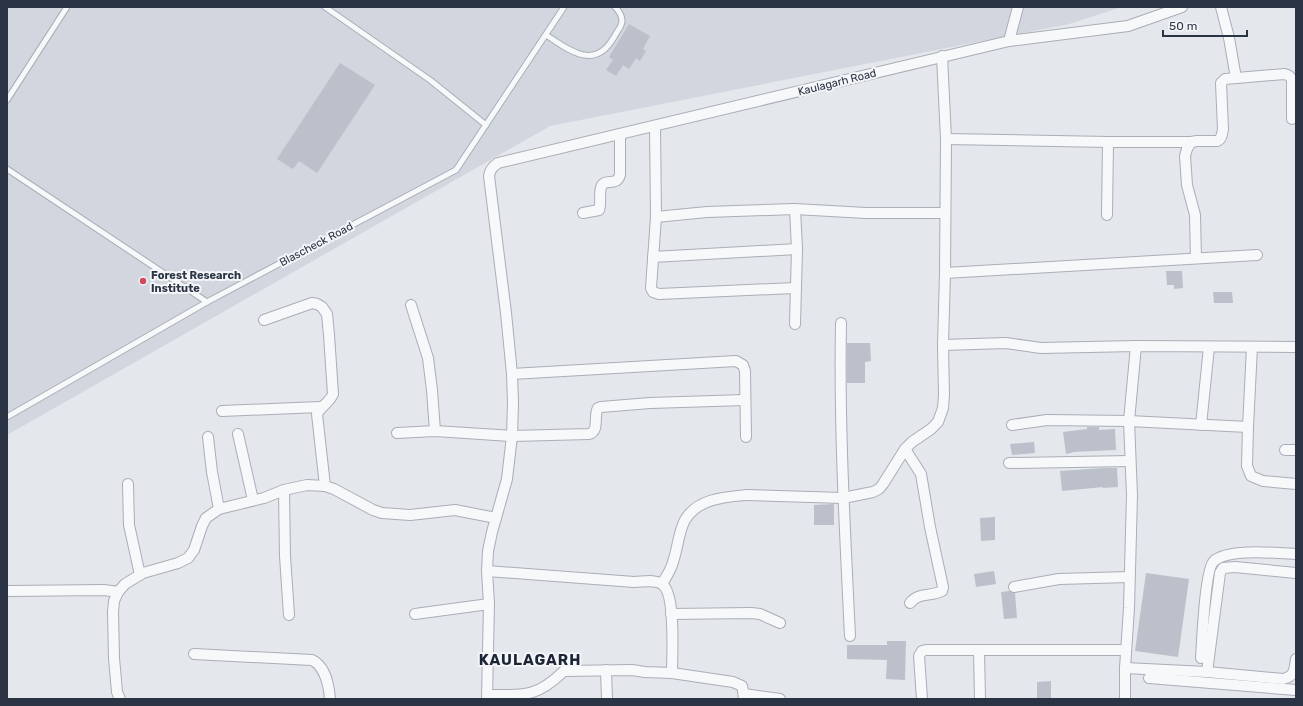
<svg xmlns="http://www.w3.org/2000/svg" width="1303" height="706" viewBox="0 0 1303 706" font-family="Rubik,sans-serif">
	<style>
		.built { fill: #d2d6de }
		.building { fill: #bbc0ca }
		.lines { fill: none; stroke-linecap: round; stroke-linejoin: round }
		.lane-casing { stroke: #a9aeb7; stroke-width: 7 }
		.street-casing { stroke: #a9aeb7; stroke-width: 12 }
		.lane { stroke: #f7f8fa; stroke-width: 5 }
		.street { stroke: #f7f8fa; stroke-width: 10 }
		.poi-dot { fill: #d1495b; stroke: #f4f6f9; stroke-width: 1.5 }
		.labels { text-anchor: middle; stroke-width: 4; stroke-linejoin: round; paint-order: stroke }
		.street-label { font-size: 11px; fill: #2b3445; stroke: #f4f6f9 }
		.poi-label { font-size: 11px; font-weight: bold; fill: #2b3445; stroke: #f4f6f9; text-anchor: start }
		.district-label { font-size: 15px; font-weight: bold; letter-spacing: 1px; fill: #1d2536; stroke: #f4f6f9 }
	</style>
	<rect width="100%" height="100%" fill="#e4e7ec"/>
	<polygon class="built" points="7,7 1122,7 1069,24 550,126 7,435"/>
	<g class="building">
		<polygon points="629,24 650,36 643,49 646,51 640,61 636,58 629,69 623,65 616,76 606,70 613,60 609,57"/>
		<polygon points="340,63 375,85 317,173 299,161 293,169 277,159"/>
		<polygon points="1166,271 1182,271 1183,288 1174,289 1174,285 1167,285"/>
		<polygon points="1213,292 1232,292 1233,303 1214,303"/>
		<polygon points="847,343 870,343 871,361 865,362 865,383 847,383"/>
		<polygon points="1087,427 1099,427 1099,430 1115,429 1116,450 1074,452 1066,454 1063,432 1087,429"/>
		<polygon points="1034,442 1035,453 1012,455 1010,444"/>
		<polygon points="1104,468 1117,468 1118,487 1103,488 1103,487 1062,491 1060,471"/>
		<polygon points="834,504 834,525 814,525 814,505"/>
		<polygon points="995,517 995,540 981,541 980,518"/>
		<polygon points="994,571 996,584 976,587 974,574"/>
		<polygon points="1146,573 1189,579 1178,657 1135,651"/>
		<polygon points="1009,591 1015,593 1017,618 1004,619 1001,592"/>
		<polygon points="887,641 906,641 905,680 886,679 887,660 847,659 847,645 887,645"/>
		<polygon points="1051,681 1051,699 1037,699 1037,682"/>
	</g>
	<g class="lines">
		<g class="lane-casing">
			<g id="lane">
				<polyline points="325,7 430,80 486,125"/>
				<path d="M546,35C557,42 571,53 584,55C601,58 610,45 617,32C619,29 622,25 622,21C622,15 619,11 615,7"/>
				<polyline points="7,100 67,7"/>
				<polyline points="7,169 207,302"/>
				<polyline points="7,417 207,302 456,170 564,7"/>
			</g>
		</g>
		<g class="street-casing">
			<g id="street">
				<polyline points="1221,7 1229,38 1236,78"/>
				<polyline points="1009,41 1018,7"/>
				<polyline points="655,126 656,217 651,288 653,292 659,294 795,288"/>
				<polyline points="946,139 1108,142 1191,142"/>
				<polyline points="795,209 797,249 795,324"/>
				<path d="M583,213L599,210C602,202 598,192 602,185C607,178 616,187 620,175V134"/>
				<polyline points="1107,215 1108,142"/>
				<polyline points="656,217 707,212 795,209 866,213 945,213"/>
				<polyline points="653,257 797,249"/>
				<path d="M1196,258L1195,215L1187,185L1185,156L1187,149L1191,142L1197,141H1217C1222,139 1222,134 1223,129L1221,83L1225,79L1284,74C1289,75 1290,76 1292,80V119"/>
				<polyline points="945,273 1257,255"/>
				<polyline points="411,305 428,358 432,390 435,431"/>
				<path d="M264,320L312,303L317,304L322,307L327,314L329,335L333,394C330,402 322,405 317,414L325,486"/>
				<path d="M841,323C839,427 845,532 850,636"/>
				<polyline points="943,345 1006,343 1041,348 1136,346 1296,347"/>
				<polyline points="1252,347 1248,427 1247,466 1251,476 1263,481 1296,484"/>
				<polyline points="512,374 736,361 743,365 745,371 746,437"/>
				<polyline points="222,411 320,407"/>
				<polyline points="1012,425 1047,420 1129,421 1248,427"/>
				<polyline points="1201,425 1209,347"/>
				<path d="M397,433L435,431L512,436L589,434C600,431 593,416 598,408L601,407L650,403L745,400"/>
				<polyline points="238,434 253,500"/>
				<polyline points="208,437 212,472 219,509"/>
				<path d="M905,449L921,474L930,527L943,587L942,591C930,597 919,592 910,603"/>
				<polyline points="1285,450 1296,450"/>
				<polyline points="1009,463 1130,461"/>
				<polyline points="128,484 129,525 140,575"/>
				<polyline points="284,490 285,556 289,615"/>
				<path d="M487,571L634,582C642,582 655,579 662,584C676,593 672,656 672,673"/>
				<path d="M662,584C666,577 671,570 673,562C678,548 678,533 685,520C697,499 724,497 746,495L843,498L873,492L879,489L883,484L905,449L912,442L931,429L938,422L943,408L944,395L943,345L945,273L946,139L942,56"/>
				<polyline points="1014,587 1059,579 1129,577"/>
				<polyline points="7,591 104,590 118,592"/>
				<polyline points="415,614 489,604"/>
				<polyline points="671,614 751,613 760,614 780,623"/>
				<polyline points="979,651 980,699"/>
				<path d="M194,654L312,660C325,666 329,686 330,699"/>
				<path d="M1201,658C1202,643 1205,568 1214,561C1228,548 1277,553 1296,554"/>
				<path d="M1125,668L1207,672L1283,679C1295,676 1294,671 1296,659"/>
				<polyline points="606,670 607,699"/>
				<polyline points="1207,672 1220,573 1223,568 1235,567 1296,573"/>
				<polyline points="1149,678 1296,690"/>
				<polyline points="744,694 780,699"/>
				<path d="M488,695C524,695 536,698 564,671L632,670L645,672L672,673L733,682L742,686L743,691L744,699"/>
				<polyline points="120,699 117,692 114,658 113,612 114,601 118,592 125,584 143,573 178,563 188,558 194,550 202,526 206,518 219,509 264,498 284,490 307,485 325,486 334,489 373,510 382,513 410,515 455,510 496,518"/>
				<path d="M487,699L489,604L487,571L488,551L492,532L507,479L512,436L513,403L512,374L506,313L489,176C490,170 492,167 498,163L1009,41L1128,26L1182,7"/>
				<polyline points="922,699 919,656 922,651 926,650 1125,650"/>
				<polyline points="1125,699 1125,668 1129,608 1132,495 1129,421 1136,346"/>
			</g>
		</g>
		<use href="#lane" class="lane"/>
		<use href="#street" class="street"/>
	</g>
	<circle class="poi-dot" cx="143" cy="281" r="4"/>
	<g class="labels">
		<g class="street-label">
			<text transform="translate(837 82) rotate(-14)" y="4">Kaulagarh Road</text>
			<text transform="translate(316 244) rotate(-28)" y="4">Blascheck Road</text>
		</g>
		<g class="poi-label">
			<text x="151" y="279">Forest Research<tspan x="151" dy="13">Institute</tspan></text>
		</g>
		<g class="district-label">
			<text x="530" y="665">KAULAGARH</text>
		</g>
	</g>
	<rect width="1303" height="706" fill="none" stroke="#2b3445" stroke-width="16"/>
	<path d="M1163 30v6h84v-6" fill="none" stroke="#2b3445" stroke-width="2"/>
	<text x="1169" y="30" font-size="12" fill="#2b3445" stroke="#f4f6f9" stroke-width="3" paint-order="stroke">50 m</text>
</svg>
